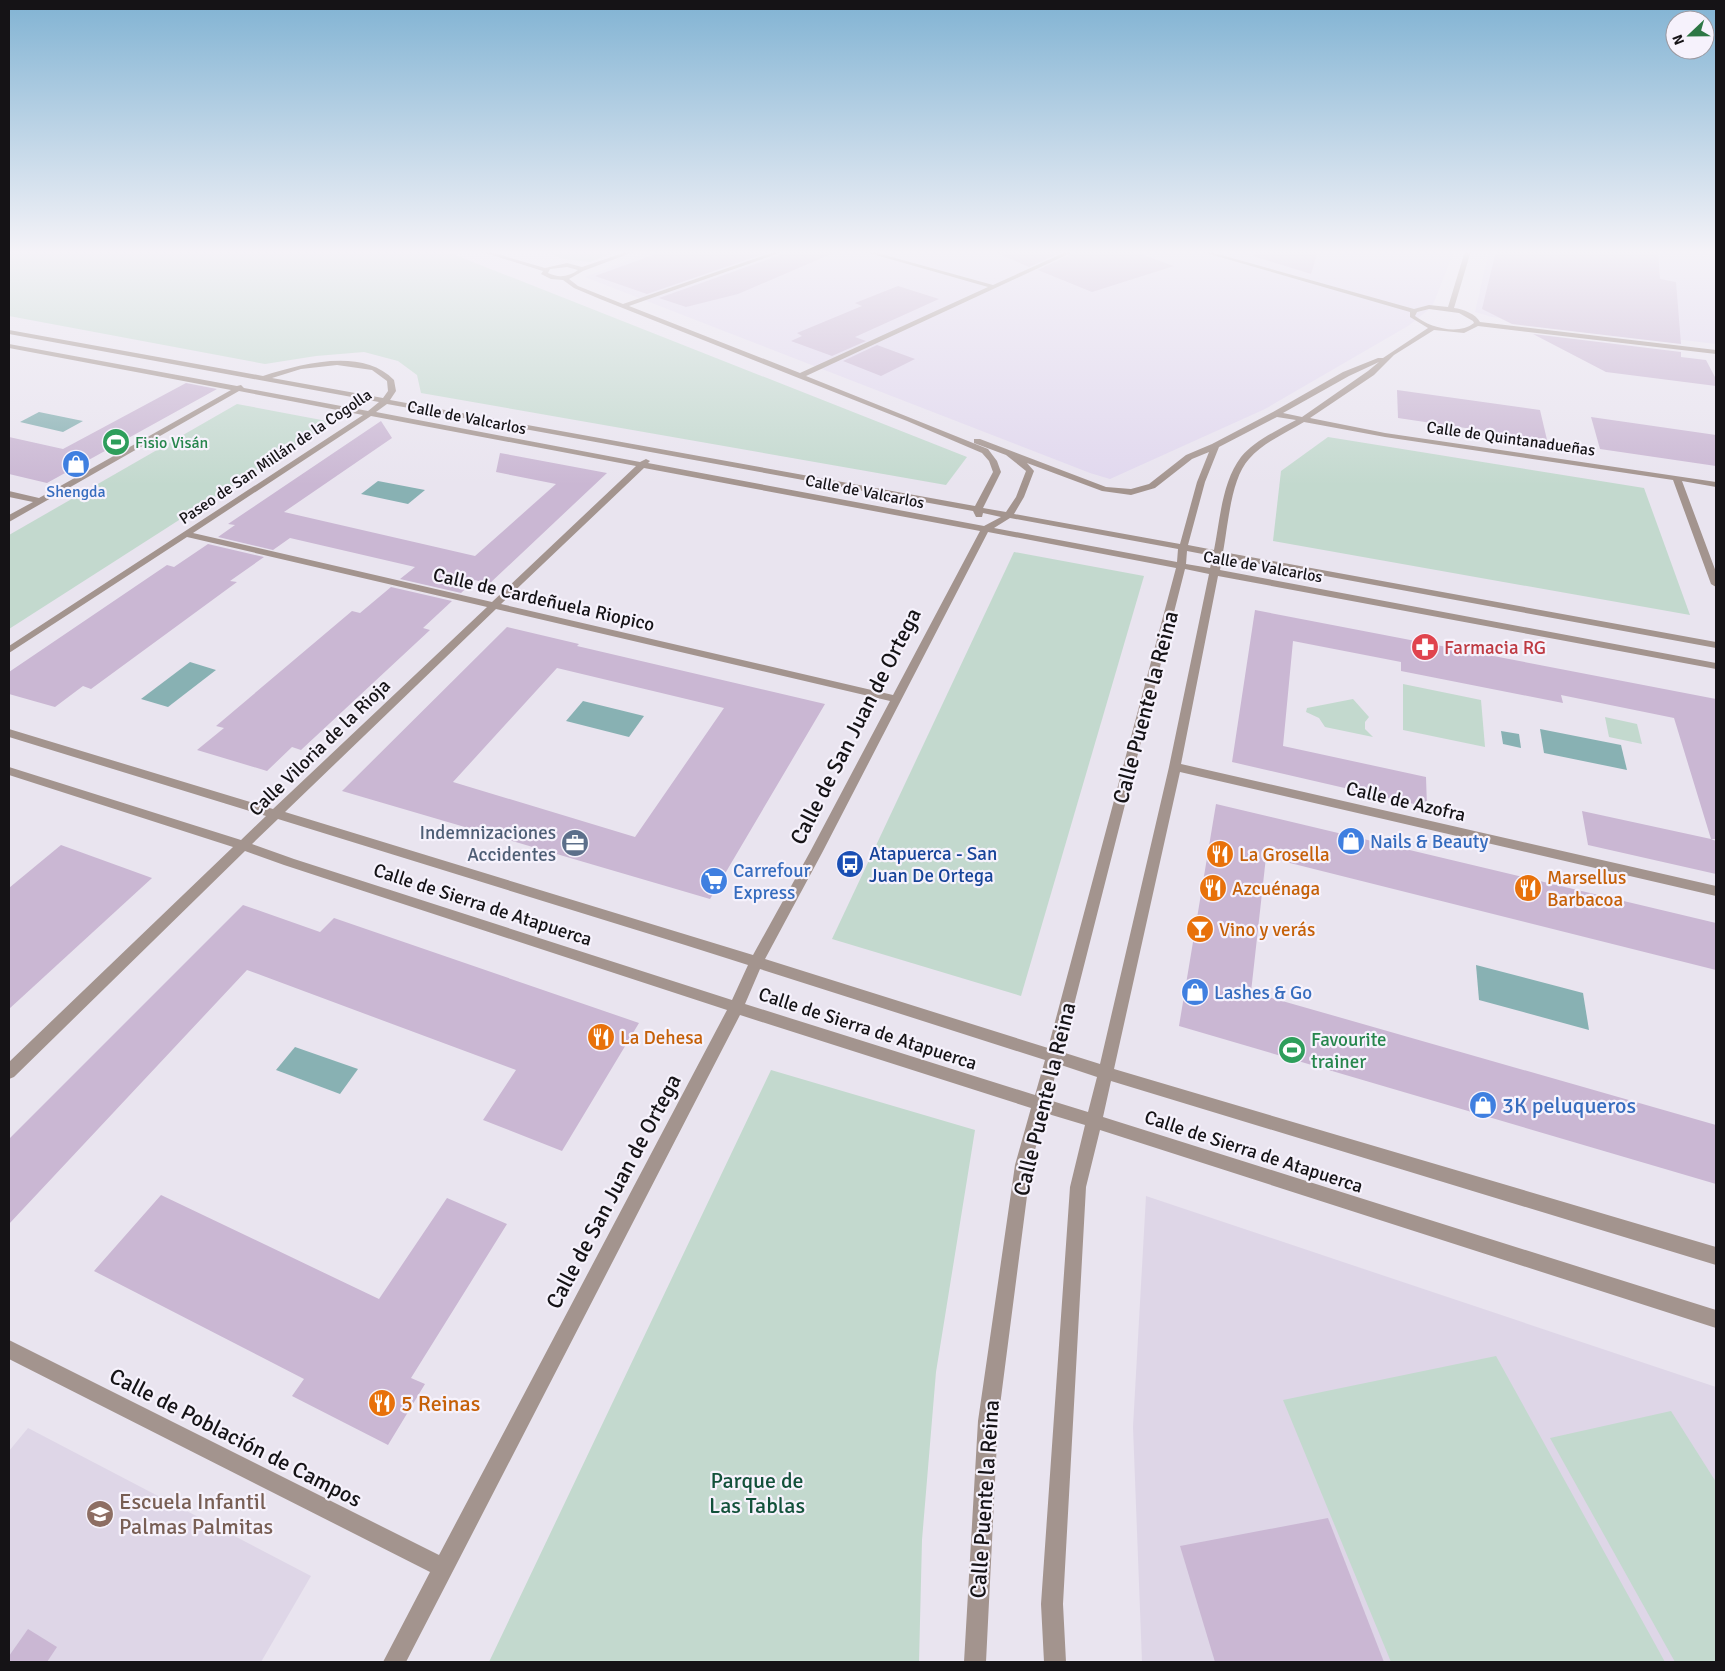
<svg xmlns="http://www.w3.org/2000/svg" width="1725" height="1671" viewBox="0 0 1725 1671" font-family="Signika,sans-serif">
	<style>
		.commercial { fill: #e1d8ee }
		.built { fill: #ded6e7 }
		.green { fill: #c3d9ce }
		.water { fill: #88b1b3 }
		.building { fill: #cab7d3; fill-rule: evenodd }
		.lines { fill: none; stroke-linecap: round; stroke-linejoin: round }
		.minor { fill: #a3948e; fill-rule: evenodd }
		.labels { text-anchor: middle; stroke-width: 4.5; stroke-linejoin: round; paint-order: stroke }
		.far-street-label { font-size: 16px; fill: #151316; stroke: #f6f2fc }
		.far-leisure-label { font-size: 16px; fill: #27864d; stroke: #f6f2fc; text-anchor: start }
		.far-shop-label { font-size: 16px; fill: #366cbe; stroke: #f6f2fc }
		.street-label { font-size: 19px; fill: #151316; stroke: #f6f2fc }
		.health-label { font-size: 19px; fill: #be3a42; stroke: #f6f2fc; text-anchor: start }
		.service-label { font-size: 19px; fill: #4e5e75; stroke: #f6f2fc; text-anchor: end }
		.shop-label { font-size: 19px; fill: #366cbe; stroke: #f6f2fc; text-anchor: start }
		.transit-label { font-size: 19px; fill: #164399; stroke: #f6f2fc; text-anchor: start }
		.food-label { font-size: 19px; fill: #c56008; stroke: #f6f2fc; text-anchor: start }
		.leisure-label { font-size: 19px; fill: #27864d; stroke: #f6f2fc; text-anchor: start }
		.near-street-label { font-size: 22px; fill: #151316; stroke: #f6f2fc }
		.near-shop-label { font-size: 22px; fill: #366cbe; stroke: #f6f2fc; text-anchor: start }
		.near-food-label { font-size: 22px; fill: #c56008; stroke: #f6f2fc; text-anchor: start }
		.near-park-label { font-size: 22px; fill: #12513a; stroke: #f6f2fc }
		.near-education-label { font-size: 22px; fill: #785e54; stroke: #f6f2fc; text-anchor: start }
	</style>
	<rect width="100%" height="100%" fill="#e9e4ef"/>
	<g class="commercial">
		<polygon points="652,251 1454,251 1432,307 1408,326 1265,409 1110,479 1090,473 585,277"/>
		<polygon points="1489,251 1716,251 1716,344 1492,317 1475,312"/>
	</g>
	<g class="built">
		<polygon points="1146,1196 1716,1387 1716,1662 1142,1662 1133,1427"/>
		<polygon points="28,1428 311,1576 261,1662 9,1662 9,1451"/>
	</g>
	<g class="green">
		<polygon points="9,251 445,251 967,457 946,485 421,393 417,375 398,361 364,352 316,356 265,364 9,316"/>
		<polygon points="543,251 619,251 590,262 564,259"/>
		<polygon points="237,404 332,422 9,629 9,535"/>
		<polygon points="1328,437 1644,488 1690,615 1273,541 1281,471"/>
		<polygon points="1014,552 1144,576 1021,996 832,939"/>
		<polygon points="1403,684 1481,700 1485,747 1403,730"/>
		<polygon points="1353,699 1369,717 1365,722 1365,729 1373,737 1325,727 1319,718 1306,712 1307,708"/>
		<polygon points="1605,717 1637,724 1642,744 1609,737"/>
		<polygon points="771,1070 975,1130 936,1372 922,1540 919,1662 489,1662"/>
		<polygon points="1496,1356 1665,1662 1391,1662 1283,1400"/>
		<polygon points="1671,1411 1716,1482 1716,1662 1675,1662 1550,1438"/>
	</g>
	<g class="water">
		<polygon points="39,412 83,421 63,432 20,422"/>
		<polygon points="378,481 425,490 408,504 361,494"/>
		<polygon points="190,662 216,670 168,707 141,699"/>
		<polygon points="583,701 644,716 629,737 566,721"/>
		<polygon points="1540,729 1621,745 1627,770 1544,753"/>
		<polygon points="1501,731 1519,734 1521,748 1503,744"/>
		<polygon points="1476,965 1583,993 1589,1030 1479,1000"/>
		<polygon points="295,1047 358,1069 340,1094 276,1070"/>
	</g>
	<g class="building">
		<polygon points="664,251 772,251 647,294 595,276"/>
		<polygon points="787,251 838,251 738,294 686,307 659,298 786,253"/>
		<polygon points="992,251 1064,251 1029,267"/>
		<polygon points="1077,251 1132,251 1174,266 1092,292 1038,270"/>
		<polygon points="1254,251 1318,251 1311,274 1253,256"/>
		<polygon points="1496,251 1658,251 1660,279 1676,282 1681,344 1512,324 1482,309"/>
		<polygon points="898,286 939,299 855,337 866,341 832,356 791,341 802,336 797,333 862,306 855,303"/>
		<polygon points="1533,334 1681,352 1681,357 1706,360 1716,379 1716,386 1606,372"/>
		<polygon points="877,345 915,359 881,376 843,361"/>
		<polygon points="186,383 217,389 47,483 9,474 9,437 63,449"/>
		<polygon points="1397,390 1540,410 1547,440 1398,418"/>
		<polygon points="1591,417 1716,435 1716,466 1600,449"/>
		<polygon points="381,421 392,438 284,512 475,556 556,484 496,472 500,453 607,473 489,584 475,580 461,593 400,579 415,567 290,538 273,550 218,537 235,525 228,524"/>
		<polygon points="208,544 264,557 230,581 237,582 91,689 83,686 55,707 9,694 9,672 167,565 174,567"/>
		<polygon points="391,587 452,601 423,628 430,630 301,750 292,747 267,771 197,750 224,728 216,726 352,611 360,613"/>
		<polygon points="1255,610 1716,699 1716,839 1711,839 1716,841 1716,874 1588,845 1582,811 1711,839 1674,718 1561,695 1563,703 1401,671 1401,662 1293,641 1283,746 1426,777 1427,807 1232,762"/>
		<path d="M507,627L579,644L577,646L825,704L710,899L342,791ZM557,668L724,708L635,837L453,782Z"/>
		<polygon points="1216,804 1716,923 1716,970 1266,857 1251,992 1716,1125 1716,1184 1179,1026"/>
		<polygon points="61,845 152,878 9,1009 9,888"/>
		<polygon points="243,905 320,932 334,918 639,1023 562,1151 483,1120 516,1070 247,970 9,1224 9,1139"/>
		<polygon points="161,1195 379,1299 447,1198 507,1224 411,1378 425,1384 388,1445 292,1396 304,1379 94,1271"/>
		<polygon points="1328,1518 1384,1662 1215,1662 1180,1546"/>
		<polygon points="28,1629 57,1647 47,1662 9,1662 9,1656"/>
	</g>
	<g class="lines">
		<path class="minor" d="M479,251H487L545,268L567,263L582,267L629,251H636L583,271L569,279L578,286L623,304L777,251H785L629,306L800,373L988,287L862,251H870L993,285L1068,251H1075L806,376L988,449L997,461L1001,472L983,508L1006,512L1016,497L1026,471L1006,455L974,443V439H980L1106,487L1131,489L1149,484L1186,455L1212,444L1273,412L1343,372L1378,358H1383L1428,328L1410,317V312L1199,251H1207L1414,309L1429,305L1448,307L1465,251H1471L1454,308C1463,309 1476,314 1480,322L1716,350V354L1478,326L1464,333L1434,330L1394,355L1374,375L1310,418L1385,433L1716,482V487L1682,481L1716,572V587L1711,584L1673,480L1385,437L1304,422C1286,433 1264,442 1249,459C1231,478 1228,526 1223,552L1716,642V648L1222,557L1220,570L1716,663V669L1218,576L1181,764L1716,886V896L1180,772L1114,1069L1716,1247V1265L1111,1081L1103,1117L1716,1310V1328L1100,1130L1086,1187L1063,1604L1066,1662H1044L1041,1604L1070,1187L1085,1125L1045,1113L1031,1165L998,1421L986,1662H964L978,1421L1015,1165L1031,1108L740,1015L406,1662H383L430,1572L9,1359V1340L439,1555L727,1010L284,865L245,851L14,1077L9,1079V1062L233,847L9,775V767L241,840L266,816L9,737V729L273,809L487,607L187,537L9,653V646L363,415L239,391L9,522V515L33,502L9,497V491L39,498L231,390L9,348V344L237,386L241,385L244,388L368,411L379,402L9,334V330L263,376C301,364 362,347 394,380L396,391L390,400L975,506L993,472L989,461L982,453L907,421L600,299L574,288L563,280L551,279L541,274L543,271ZM567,267L578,270C569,277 558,278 548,273L550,269ZM1429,309L1459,313L1473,321L1474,323C1458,336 1429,327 1415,316L1417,312ZM1379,362L1368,371L1302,417L1283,413L1349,376ZM337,365L372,370L387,381L388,391L383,398L272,378L301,369ZM387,404L973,511L976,517H982L983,513L1001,517L984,526L648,463L650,461L646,459L640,462L376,412ZM371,416L636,466L492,602L193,533ZM1277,417L1296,420C1278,430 1254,441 1241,457C1222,482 1220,520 1214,550L1188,545L1205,482L1219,447ZM1209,452L1197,482L1180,544L1014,514L1024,497L1034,471L1027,463L1102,491L1131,495L1155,488L1192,459ZM644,468L980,531L893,695L501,604ZM1010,518L1178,549L1177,562L994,528ZM988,532L1176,568L1048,1048L765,959L822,853ZM1187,551L1213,556L1210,568L1186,564ZM1185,569L1209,574L1169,767L1100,1064L1062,1052ZM496,609L890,701L810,852L753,955L285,812ZM278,819L685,945L748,965L732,1000L294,859L252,844ZM760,969L1045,1060L1035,1095L745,1004ZM1058,1064L1097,1077L1088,1112L1049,1100Z"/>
	</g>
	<linearGradient id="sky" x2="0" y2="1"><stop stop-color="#81b3d3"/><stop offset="0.52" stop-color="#f5f3f8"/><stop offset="1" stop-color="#f5f3f8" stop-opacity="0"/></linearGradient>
	<rect width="1725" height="485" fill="url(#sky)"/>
	<defs>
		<g id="stadium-disc" transform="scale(1.4375)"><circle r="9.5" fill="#2e9e5b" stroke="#f6f2fc"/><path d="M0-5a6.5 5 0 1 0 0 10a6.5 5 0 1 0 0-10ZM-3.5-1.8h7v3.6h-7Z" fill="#fff"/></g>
		<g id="shop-disc" transform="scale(1.4375)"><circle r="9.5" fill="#3f7fe0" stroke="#f6f2fc"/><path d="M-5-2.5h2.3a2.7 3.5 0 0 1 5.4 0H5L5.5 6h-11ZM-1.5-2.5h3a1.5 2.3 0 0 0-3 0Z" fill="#fff"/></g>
		<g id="pharmacy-disc" transform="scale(1.4375)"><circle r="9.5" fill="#e0444e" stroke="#f6f2fc"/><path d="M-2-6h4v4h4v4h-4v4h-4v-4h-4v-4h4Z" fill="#fff"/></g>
		<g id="office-disc" transform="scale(1.4375)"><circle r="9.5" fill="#5c6f8a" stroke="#f6f2fc"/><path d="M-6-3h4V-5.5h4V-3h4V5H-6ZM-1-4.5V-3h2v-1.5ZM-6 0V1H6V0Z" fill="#fff"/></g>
		<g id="restaurant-disc" transform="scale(1.4375)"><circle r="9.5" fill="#e8710a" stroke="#f6f2fc"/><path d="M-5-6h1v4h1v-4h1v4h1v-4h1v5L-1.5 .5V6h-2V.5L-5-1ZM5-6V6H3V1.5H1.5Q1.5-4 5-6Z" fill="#fff"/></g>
		<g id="bus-disc" transform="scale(1.4375)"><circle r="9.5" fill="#1a4fb4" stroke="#f6f2fc"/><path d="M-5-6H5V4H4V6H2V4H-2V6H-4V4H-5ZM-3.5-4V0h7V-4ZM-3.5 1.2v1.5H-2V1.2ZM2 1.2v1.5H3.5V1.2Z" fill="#fff"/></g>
		<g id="supermarket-disc" transform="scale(1.4375)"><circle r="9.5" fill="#3f7fe0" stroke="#f6f2fc"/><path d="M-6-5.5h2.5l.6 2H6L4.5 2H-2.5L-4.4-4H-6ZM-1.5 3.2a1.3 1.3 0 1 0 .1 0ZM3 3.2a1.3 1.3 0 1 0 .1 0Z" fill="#fff"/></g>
		<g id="bar-disc" transform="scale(1.4375)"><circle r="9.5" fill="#e8710a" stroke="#f6f2fc"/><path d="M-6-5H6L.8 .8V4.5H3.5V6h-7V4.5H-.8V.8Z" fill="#fff"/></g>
		<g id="school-disc" transform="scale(1.4375)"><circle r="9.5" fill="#8d6e63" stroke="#f6f2fc"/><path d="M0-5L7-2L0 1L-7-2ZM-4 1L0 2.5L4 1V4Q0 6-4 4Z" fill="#fff"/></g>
	</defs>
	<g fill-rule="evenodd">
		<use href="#stadium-disc" x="116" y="442"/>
		<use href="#shop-disc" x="76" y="464"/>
		<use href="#pharmacy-disc" x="1425" y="647"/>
		<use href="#shop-disc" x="1351" y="841"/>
		<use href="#office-disc" x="575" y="843"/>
		<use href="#restaurant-disc" x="1220" y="854"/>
		<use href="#bus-disc" x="850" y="864"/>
		<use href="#supermarket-disc" x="714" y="881"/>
		<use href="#restaurant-disc" x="1213" y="888"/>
		<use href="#restaurant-disc" x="1528" y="888"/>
		<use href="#bar-disc" x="1200" y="929"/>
		<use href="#shop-disc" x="1195" y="992"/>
		<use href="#restaurant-disc" x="601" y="1037"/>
		<use href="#stadium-disc" x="1292" y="1050"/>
		<use href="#shop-disc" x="1483" y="1105"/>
		<use href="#restaurant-disc" x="382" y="1403"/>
		<use href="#school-disc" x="100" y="1514"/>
	</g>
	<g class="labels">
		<g class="far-street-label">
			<text transform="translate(467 417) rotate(11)" y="6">Calle de Valcarlos</text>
			<text transform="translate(1511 438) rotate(8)" y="6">Calle de Quintanadueñas</text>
			<text transform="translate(275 456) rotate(-34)" y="6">Paseo de San Millán de la Cogolla</text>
			<text transform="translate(865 491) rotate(11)" y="6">Calle de Valcarlos</text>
			<text transform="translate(1263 566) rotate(10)" y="6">Calle de Valcarlos</text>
		</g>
		<g class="far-leisure-label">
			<text x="135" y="448">Fisio Visán</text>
		</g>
		<g class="far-shop-label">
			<text x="76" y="497">Shengda</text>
		</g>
		<g class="street-label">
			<text transform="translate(544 599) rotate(13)" y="7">Calle de Cardeñuela Riopico</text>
			<text transform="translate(319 747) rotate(-44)" y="7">Calle Viloria de la Rioja</text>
			<text transform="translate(1406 801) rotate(13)" y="7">Calle de Azofra</text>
			<text transform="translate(483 904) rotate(18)" y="7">Calle de Sierra de Atapuerca</text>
			<text transform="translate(868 1028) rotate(18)" y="7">Calle de Sierra de Atapuerca</text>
			<text transform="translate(1254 1151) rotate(18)" y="7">Calle de Sierra de Atapuerca</text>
		</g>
		<g class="health-label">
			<text x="1444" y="654">Farmacia RG</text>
		</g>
		<g class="service-label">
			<text x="556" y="839">Indemnizaciones<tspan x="556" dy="22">Accidentes</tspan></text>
		</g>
		<g class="shop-label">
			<text x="1370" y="848">Nails &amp; Beauty</text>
			<text x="733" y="877">Carrefour<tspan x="733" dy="22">Express</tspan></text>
			<text x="1214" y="999">Lashes &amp; Go</text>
		</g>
		<g class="transit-label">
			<text x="869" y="860">Atapuerca - San<tspan x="869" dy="22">Juan De Ortega</tspan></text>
		</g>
		<g class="food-label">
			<text x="1239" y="861">La Grosella</text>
			<text x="1547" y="884">Marsellus<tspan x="1547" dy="22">Barbacoa</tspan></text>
			<text x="1232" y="895">Azcuénaga</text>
			<text x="1219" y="936">Vino y verás</text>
			<text x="620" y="1044">La Dehesa</text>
		</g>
		<g class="leisure-label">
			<text x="1311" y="1046">Favourite<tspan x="1311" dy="22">trainer</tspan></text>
		</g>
		<g class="near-street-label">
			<text transform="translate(1145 707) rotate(-75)" y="8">Calle Puente la Reina</text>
			<text transform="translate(855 726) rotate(-63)" y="8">Calle de San Juan de Ortega</text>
			<text transform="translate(1044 1099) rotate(-76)" y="8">Calle Puente la Reina</text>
			<text transform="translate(613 1191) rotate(-62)" y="8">Calle de San Juan de Ortega</text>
			<text transform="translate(236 1437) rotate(27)" y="8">Calle de Población de Campos</text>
			<text transform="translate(984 1499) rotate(-86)" y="8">Calle Puente la Reina</text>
		</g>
		<g class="near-shop-label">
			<text x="1502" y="1113">3K peluqueros</text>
		</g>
		<g class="near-food-label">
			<text x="401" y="1411">5 Reinas</text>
		</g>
		<g class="near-park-label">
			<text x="757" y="1488">Parque de<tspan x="757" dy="25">Las Tablas</tspan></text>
		</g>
		<g class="near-education-label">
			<text x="119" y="1509">Escuela Infantil<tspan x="119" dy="25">Palmas Palmitas</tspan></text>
		</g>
	</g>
	<rect width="1725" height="1671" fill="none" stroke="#151316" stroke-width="20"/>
	<g transform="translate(1690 35) rotate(248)"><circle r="24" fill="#f6f2fc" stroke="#9c99a0"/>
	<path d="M0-4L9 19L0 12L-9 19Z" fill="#2d7745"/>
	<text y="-8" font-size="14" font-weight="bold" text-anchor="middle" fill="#151316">N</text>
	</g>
</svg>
